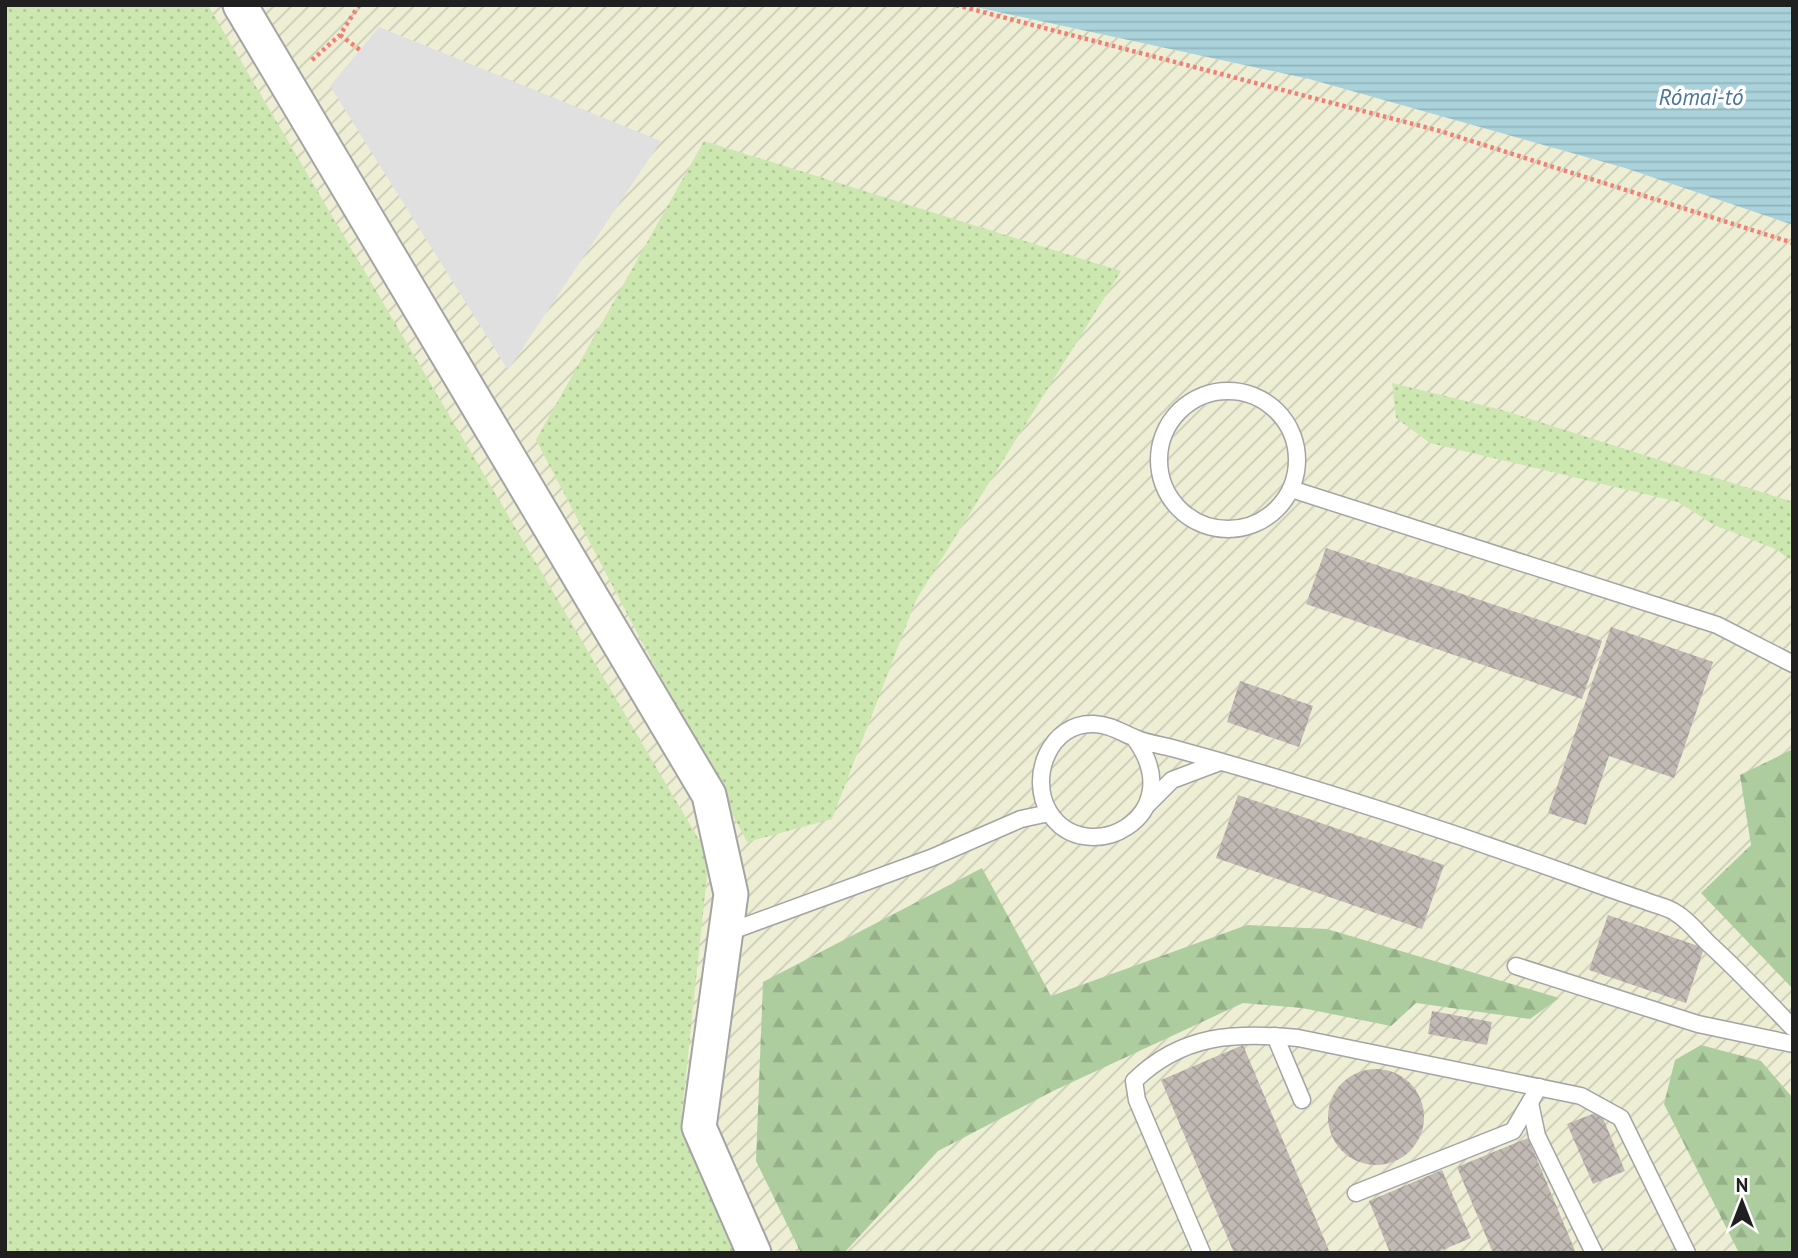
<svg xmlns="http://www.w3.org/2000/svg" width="1798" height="1258" viewBox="0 0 1798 1258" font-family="'PT Sans',sans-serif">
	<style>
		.farmland { fill: url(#farmland-furrows) }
		.grass { fill: url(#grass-dots) }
		.forest { fill: url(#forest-firs) }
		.parking { fill: #e0e0e0 }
		.water { fill: url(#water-rules) }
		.building { fill: url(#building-cross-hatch) }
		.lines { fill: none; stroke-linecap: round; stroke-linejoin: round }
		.service-casing { stroke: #a4a4a4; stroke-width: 19 }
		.minor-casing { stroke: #a4a4a4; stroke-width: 37 }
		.path { stroke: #f37e75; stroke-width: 4.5; stroke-dasharray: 3.5 3.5; stroke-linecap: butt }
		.service { stroke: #fff; stroke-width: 16 }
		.minor { stroke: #fff; stroke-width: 33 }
		.labels { text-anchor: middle; stroke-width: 7; stroke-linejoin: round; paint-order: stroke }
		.water-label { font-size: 23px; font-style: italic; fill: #4a769c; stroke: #fff }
	</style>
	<defs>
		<pattern id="farmland-furrows" width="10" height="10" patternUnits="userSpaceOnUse" patternTransform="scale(1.75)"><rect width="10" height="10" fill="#edeed4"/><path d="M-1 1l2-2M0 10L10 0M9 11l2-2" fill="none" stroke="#cbccb6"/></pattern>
		<pattern id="grass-dots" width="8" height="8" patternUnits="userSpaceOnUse" patternTransform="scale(1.75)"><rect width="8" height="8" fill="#cde7b0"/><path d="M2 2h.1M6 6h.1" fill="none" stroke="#b0c697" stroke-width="1.8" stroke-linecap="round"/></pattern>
		<pattern id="forest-firs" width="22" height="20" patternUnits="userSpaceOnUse" patternTransform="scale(1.75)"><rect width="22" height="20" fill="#aecd9e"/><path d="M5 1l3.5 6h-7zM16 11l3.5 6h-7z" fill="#95b088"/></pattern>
		<pattern id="water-rules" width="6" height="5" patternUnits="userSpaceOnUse" patternTransform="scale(1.75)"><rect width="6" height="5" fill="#aad2db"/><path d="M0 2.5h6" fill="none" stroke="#92b4bc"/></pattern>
		<pattern id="building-cross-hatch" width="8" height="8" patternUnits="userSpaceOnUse" patternTransform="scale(1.75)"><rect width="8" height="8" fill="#c1b9b4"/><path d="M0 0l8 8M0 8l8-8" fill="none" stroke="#a69f9a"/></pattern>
	</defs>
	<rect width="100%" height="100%" fill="#f0ede7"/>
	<polygon class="farmland" points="5,5 966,5 1309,79 1625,168 1793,225 1793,1253 5,1253"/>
	<g class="grass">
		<polygon points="5,5 208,5 709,857 681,1121 738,1253 5,1253"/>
		<polygon points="704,141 1121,271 916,600 832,819 747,842 536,440"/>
		<polygon points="1392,383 1502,410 1793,502 1793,561 1773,548 1714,525 1678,502 1430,443 1396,418"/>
	</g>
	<g class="forest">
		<polygon points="1793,749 1793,989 1701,893 1751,845 1740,775"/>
		<polygon points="982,868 1051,996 1247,925 1327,929 1559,998 1530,1019 1416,1003 1391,1026 1302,1008 1243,1003 1053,1091 938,1151 844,1253 801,1253 756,1161 763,982"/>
		<polygon points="1701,1045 1761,1061 1793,1098 1793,1253 1739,1253 1664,1104 1675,1060"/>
	</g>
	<polygon class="parking" points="379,27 661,141 508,370 330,86"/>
	<polygon class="water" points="966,5 1793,5 1793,225 1625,168 1309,79"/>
	<g class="building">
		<polygon points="1326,548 1602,641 1582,699 1306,604"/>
		<polygon points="1611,627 1713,662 1674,778 1609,756 1586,825 1548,813"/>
		<polygon points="1240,681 1313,706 1299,747 1227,722"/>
		<polygon points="1238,795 1444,865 1422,929 1216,858"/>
		<polygon points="1608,915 1704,948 1686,1003 1589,970"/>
		<polygon points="1432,1011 1492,1022 1487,1045 1428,1034"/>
		<polygon points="1243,1045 1330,1253 1234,1253 1161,1080"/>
		<circle cx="1376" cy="1117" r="48"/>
		<polygon points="1600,1111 1625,1171 1593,1184 1567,1124"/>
		<polygon points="1528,1138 1576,1253 1493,1253 1457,1167"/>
		<polygon points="1442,1170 1471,1238 1435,1253 1390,1253 1369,1201"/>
	</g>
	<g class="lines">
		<g class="service-casing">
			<g id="service">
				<circle cx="1228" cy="460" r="69"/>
				<polyline points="1291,489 1717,625 1793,664"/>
				<path d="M1135,739C1192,817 1085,871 1049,812C1028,777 1050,722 1094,724C1111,725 1120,732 1135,738C1146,743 1160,745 1172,748C1304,784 1434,826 1563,872C1591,882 1618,892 1646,901C1655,905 1668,907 1676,913C1688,920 1698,933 1708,943C1738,970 1765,999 1793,1028"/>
				<polyline points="1148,804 1172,780 1220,762"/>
				<polyline points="726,933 931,858 1021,819 1049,813"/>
				<polyline points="1516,966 1698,1024 1793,1044"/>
				<polyline points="1275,1036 1302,1100"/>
				<polyline points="1530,1103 1537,1136 1594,1253"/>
				<polyline points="1356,1193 1513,1131 1539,1087"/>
				<path d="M1202,1253L1137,1100L1134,1081C1182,1034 1235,1032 1298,1038L1581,1096L1621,1118L1687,1253"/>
			</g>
		</g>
		<g class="minor-casing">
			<polyline id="minor" points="240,5 709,795 731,894 699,1127 754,1253"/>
		</g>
		<g class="path">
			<polyline points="956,5 1440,131 1793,243"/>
			<polyline points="340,35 360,50"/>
			<polyline points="312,60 340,35 359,5"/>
		</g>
		<use href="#service" class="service"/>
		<use href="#minor" class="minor"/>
	</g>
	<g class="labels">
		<g class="water-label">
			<text x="1701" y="105">Római-tó</text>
		</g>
	</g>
	<rect width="1798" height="1258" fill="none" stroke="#202020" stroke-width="14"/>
	<g transform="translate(1742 1202)" stroke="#ffffff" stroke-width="5" paint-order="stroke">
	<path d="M0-5L12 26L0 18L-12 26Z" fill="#202020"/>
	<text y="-10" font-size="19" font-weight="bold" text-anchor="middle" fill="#202020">N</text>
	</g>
</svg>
